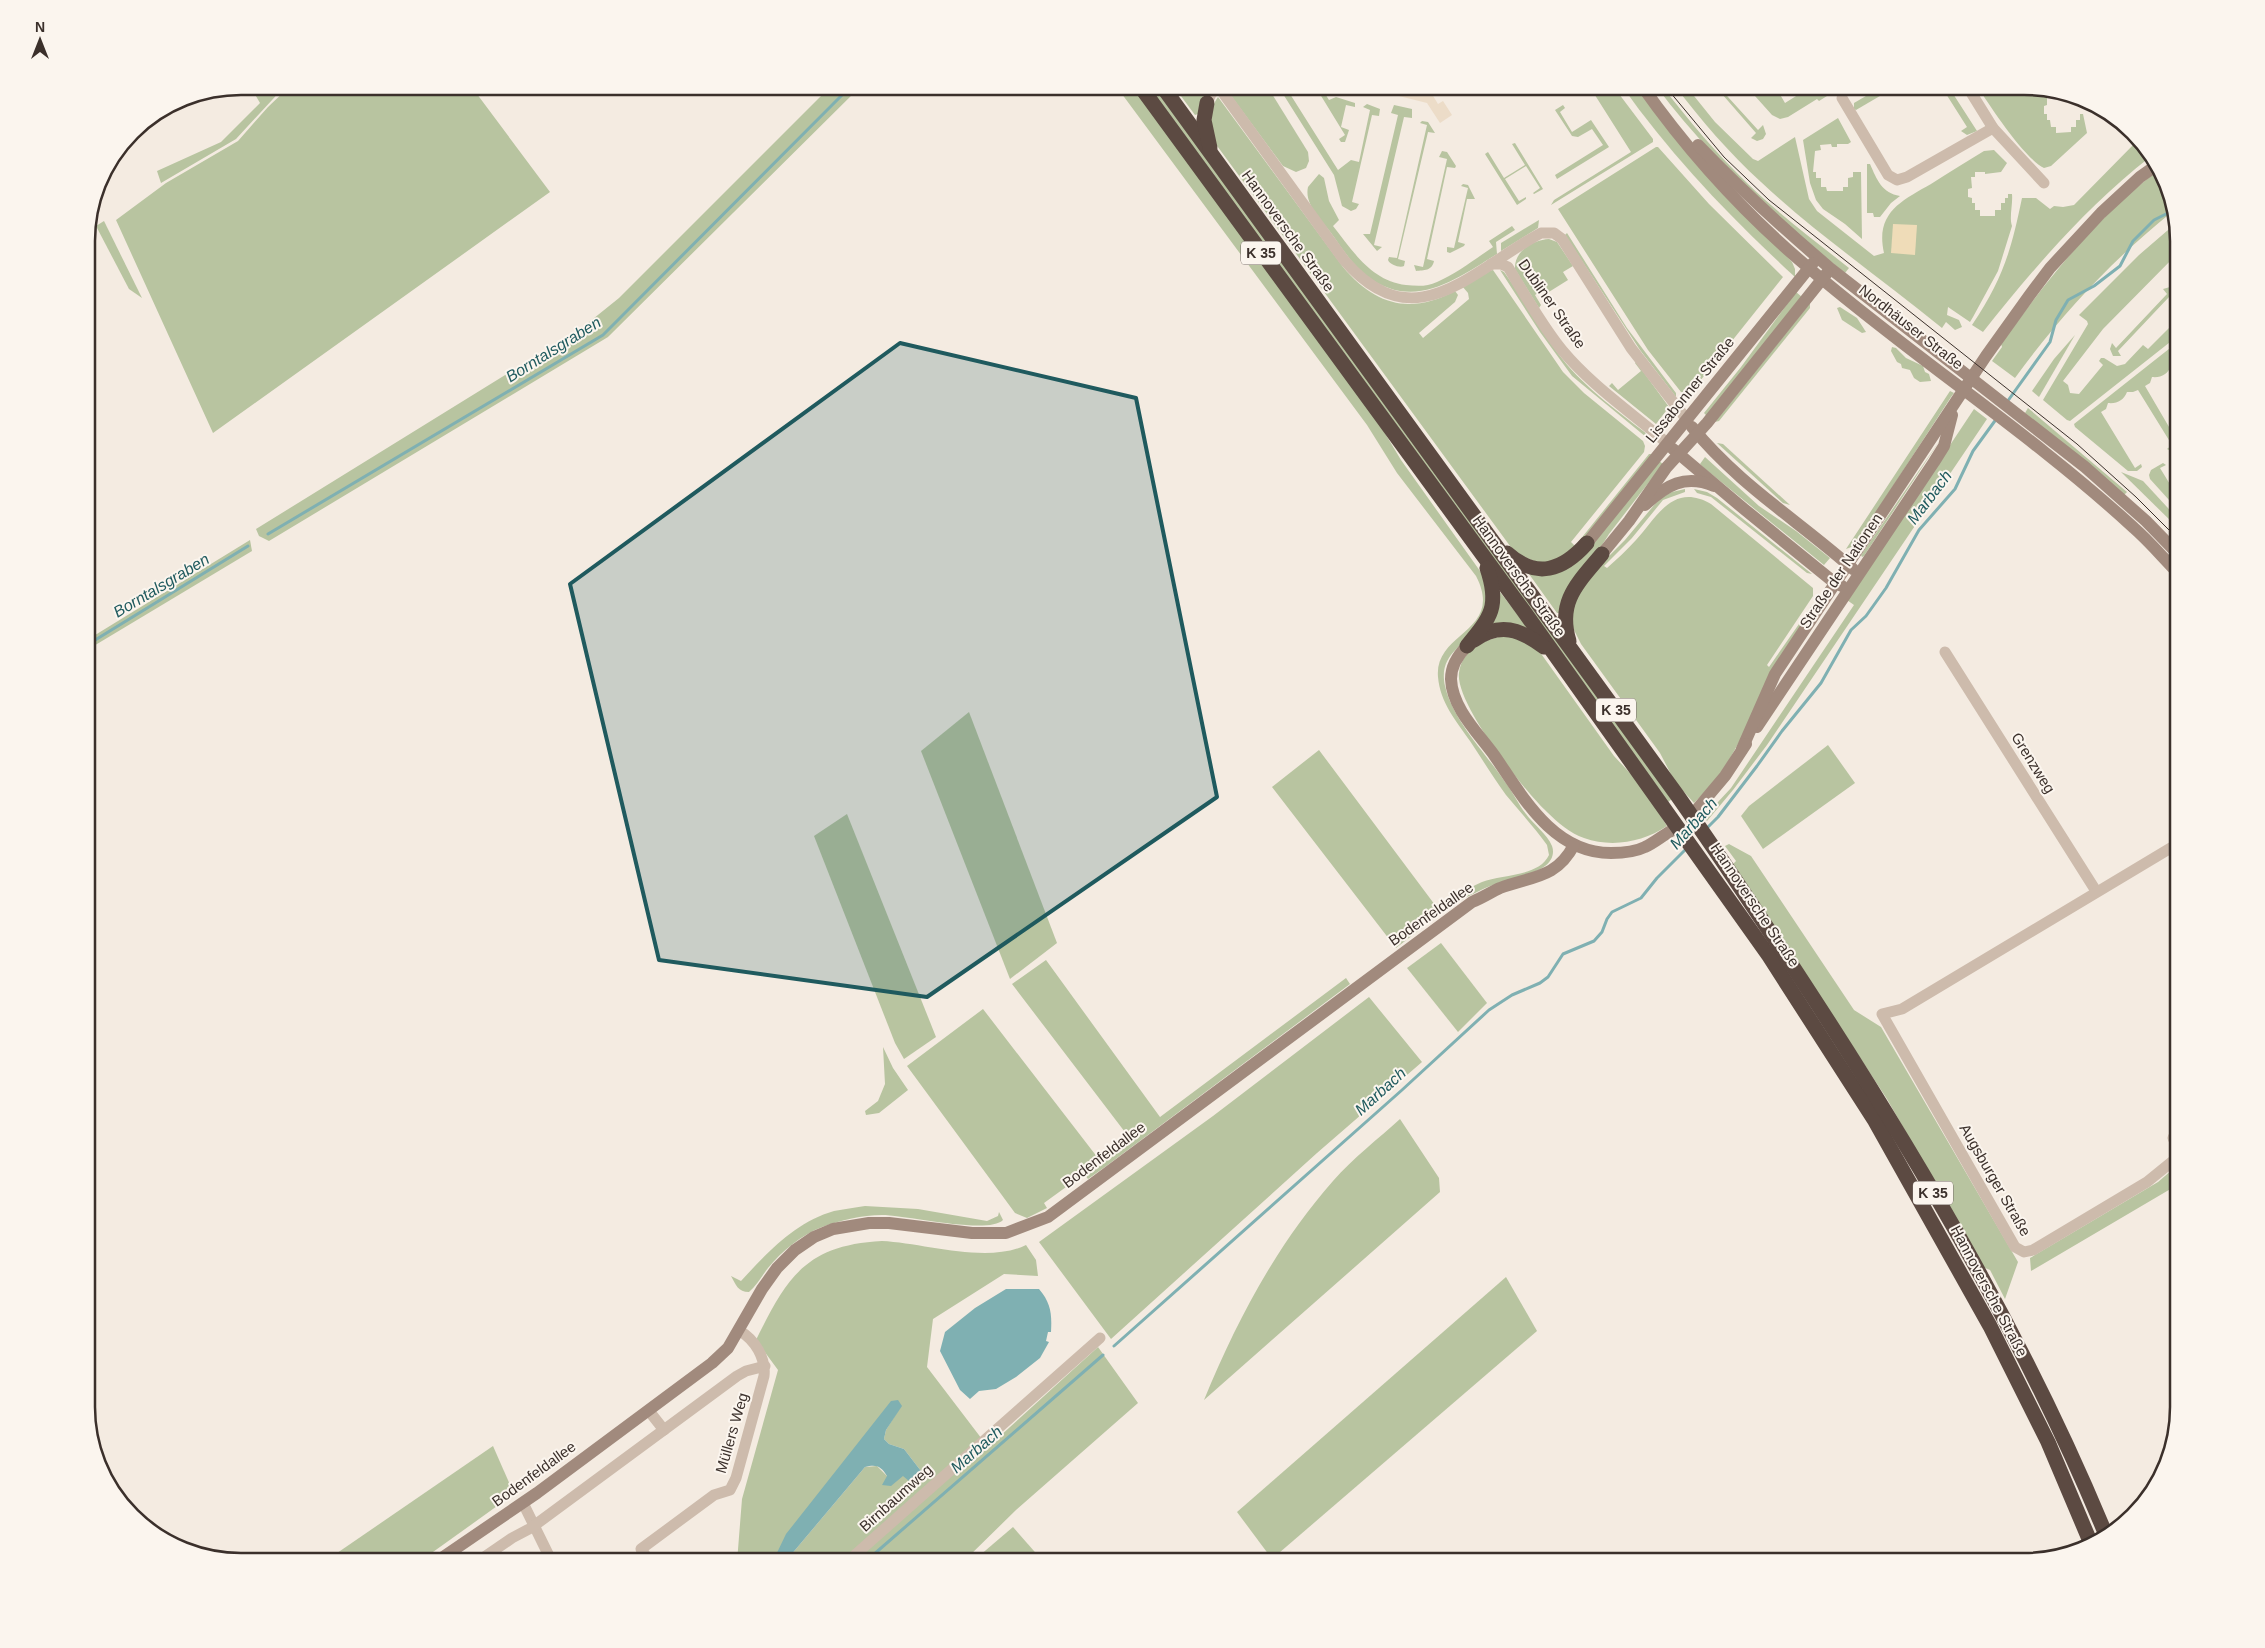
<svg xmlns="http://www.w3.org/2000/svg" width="2265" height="1648" viewBox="0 0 2265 1648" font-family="Arial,sans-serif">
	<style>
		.green { fill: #b8c4a0 }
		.sand { fill: #efdcb8 }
		.plaza { fill: #ecdcc8 }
		.water { fill: #7fb0b2 }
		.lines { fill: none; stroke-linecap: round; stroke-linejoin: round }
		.stream { stroke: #7fb0b2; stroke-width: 3 }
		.street { stroke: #cdbbac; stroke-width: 11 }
		.secondary { stroke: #a18a7d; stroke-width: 12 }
		.highway { stroke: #5c4a42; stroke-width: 15 }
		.tram { stroke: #3b302b; stroke-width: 1 }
		.marked { fill: #1f5a5e; fill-opacity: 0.2; stroke: #1f5a5e; stroke-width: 4; stroke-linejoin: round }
		.labels { text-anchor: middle; stroke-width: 4; stroke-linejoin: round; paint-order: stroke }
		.shield { fill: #fbf5ee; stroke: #756b66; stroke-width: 1 }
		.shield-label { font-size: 14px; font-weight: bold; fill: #3b302b }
		.street-label { font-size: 15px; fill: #3b302b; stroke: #fbf5ee }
		.water-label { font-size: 16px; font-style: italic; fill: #1f5a5e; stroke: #fbf5ee }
		.rim { fill: none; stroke: #3b302b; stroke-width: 2.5 }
	</style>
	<rect width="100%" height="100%" fill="#f4ebe1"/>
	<g class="green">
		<polygon points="250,86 285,86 236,139 161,183 157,171 221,142 260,103"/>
		<polygon points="290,86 471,86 550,192 213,433 116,220 166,183 238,141 268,107"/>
		<polygon points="831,86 861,86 608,337 269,541 259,536 256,529 583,327 619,298"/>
		<path d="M1116,86H1134L1380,425L1401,460L1485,578C1489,594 1488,612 1478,626C1464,647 1438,654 1445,686C1453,721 1485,752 1505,782C1513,792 1518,804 1526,814C1533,824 1547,834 1552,846C1555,854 1551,862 1545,866C1534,875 1497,882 1481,890C1450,904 1424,927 1396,948L1272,787L1319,750L1438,909C1451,899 1466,889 1482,882C1501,874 1539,877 1549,855L1547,845C1535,828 1520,812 1506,795C1493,777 1482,759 1470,741C1456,721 1440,702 1438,677C1434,631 1505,632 1476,576L1397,473L1367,425Z"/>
		<polygon points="1148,86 1154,86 1672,799 1668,802"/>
		<polygon points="1231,86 1267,86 1308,152 1309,161 1306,168 1296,172 1283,166 1226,89"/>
		<polygon points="1278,86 1285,86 1338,170 1351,160 1359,162 1370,110 1363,107 1367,104 1380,109 1379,116 1372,115 1352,202 1359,204 1356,209 1351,211 1342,206 1334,175"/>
		<polygon points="1315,86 1320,86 1329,100 1336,97 1355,103 1355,107 1346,105 1341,127 1349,130 1345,142 1341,142 1339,139 1345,135"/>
		<polygon points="1581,86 1613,86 1653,139 1653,142 1551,205 1554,200 1631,152 1593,92 1587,96"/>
		<path d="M1622,86H1638L1792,262L1795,269V277C1731,218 1672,157 1622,86Z"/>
		<path d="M1656,86H1662C1689,121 1717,154 1748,184C1780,215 1815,241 1849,268L1845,273C1776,218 1709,157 1656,86Z"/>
		<path d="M1675,86H1686L1715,122L1753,159L1758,161L1795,137L1809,199L1817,211L1874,256L1884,253C1875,213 1901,201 1931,184C1948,173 1966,162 1984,151L1994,150L2007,163L2001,172L1985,174V172H1975V177H1971L1972,188L1968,189V197L1972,198V203H1975V210H1980V216H1995V210H2001V203H2005V198H2008V194H2012C2013,205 2009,217 2012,226L1998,271L1973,317L1970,322L1948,307L1947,315L1959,320L1962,327L1955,330L1946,322L1942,328C1882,279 1818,235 1761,182C1729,153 1701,120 1675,86Z"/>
		<polygon points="1715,86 1718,86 1758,130 1763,125 1766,134 1763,139 1757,141 1751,138 1756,133"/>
		<polygon points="1771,86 1775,86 1785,103 1812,86 1843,86 1819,101 1817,99 1788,117 1780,119 1772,115 1755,96"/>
		<polygon points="1883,86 1897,86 1856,110 1854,109 1854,103"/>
		<polygon points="1941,86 1948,86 1977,131 1967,135 1961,131 1967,127"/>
		<path d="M1977,86H2024L2051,91V94H2047V105L2044,106V114H2047V120H2050L2051,127H2056V133L2071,132V127H2076V120H2080V114H2083L2087,133L2051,166L2044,168C2024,158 1990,106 1977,86Z"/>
		<polygon points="1204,89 1207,92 1198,114 1195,115 1178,92 1179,90"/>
		<path d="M1218,97L1343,267C1375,305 1410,315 1455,291L1458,295L1455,302L1419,333L1423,338L1469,299L1468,293L1462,286L1488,271L1493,270L1563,372L1584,393L1643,441L1645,446L1644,452L1571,542L1575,546L1649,454H1652L1577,548L1544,565L1519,555L1510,546L1215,143C1208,129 1209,109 1218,97Z"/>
		<polygon points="1394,105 1412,109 1412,118 1404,117 1374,245 1382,247 1377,251 1363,234 1370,234 1398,115 1391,113"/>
		<polygon points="1563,105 1565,108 1560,112 1572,132 1591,120 1609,147 1557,179 1555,175 1603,145 1592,129 1578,137 1572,136 1555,110"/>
		<polygon points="1838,118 1851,142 1848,144 1837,144 1837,147 1832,147 1831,144 1820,145 1821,150 1815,151 1813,172 1816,172 1816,178 1821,178 1821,187 1826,187 1827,191 1843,191 1843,187 1848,187 1848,178 1853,177 1853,172 1861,172 1862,239 1845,224 1823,209 1816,200 1810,183 1803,140"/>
		<path d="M1422,121L1428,122L1435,133L1428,132L1398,259L1405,261L1404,266C1400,268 1390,265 1388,260L1389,257L1397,258L1427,125L1420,123Z"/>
		<path d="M2137,141L2150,157C2086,207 2033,269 1983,332L1972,325C2003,279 2011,251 2022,198H2036L2050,209L2054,206L2063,207L2074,205Z"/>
		<polygon points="1515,143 1543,189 1534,194 1533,193 1540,188 1526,166 1505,179 1519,201 1526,197 1526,199 1517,205 1485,154 1488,152 1504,178 1525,165 1512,144"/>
		<polygon points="1656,147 1658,147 1709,204 1783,277 1692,391 1688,394 1681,392 1648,350 1558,209"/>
		<path d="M1442,151L1447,152L1456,166L1455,168L1447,167L1427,259L1434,261C1432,271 1424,270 1416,271L1414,265L1423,267L1447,159L1439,157Z"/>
		<path d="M1867,164H1870C1877,180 1882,193 1900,196L1891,203L1880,217H1874L1873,213H1867Z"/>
		<path d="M2160,169L2172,212C2111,261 2061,315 2015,378L1992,361L2002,347L2001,344C2047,280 2096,217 2160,169Z"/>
		<path d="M1319,174L1324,178L1329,201L1339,220L1333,226C1353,251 1371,281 1406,285C1416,286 1427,287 1437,282C1456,274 1475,259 1493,247L1489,241L1512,226L1515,230L1496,242L1497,254C1456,279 1415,311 1368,277C1353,266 1342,248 1331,233C1322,220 1304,205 1308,187Z"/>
		<polygon points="1463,184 1468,185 1475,199 1467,199 1458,242 1465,244 1464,246 1450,253 1447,252 1447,247 1454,248 1468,188 1461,186"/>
		<polygon points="1539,220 1538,228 1501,251 1501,243"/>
		<polygon points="104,221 142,298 129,289 96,226"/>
		<polygon points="2175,224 2179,241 2179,252 2103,329 2063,381 2068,385 2070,393 2079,394 2103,365 2099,361 2101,358 2104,358 2117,366 2125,364 2143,345 2148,349 2179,318 2179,335 2070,421 2067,420 2043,400 2088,324 2087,321 2079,315 2139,255"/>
		<polygon points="1567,233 1627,328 1676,393 1676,397 1640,350 1565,235"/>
		<path d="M1549,239L1557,242L1573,266L1563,272L1568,280L1544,295L1541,291L1535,295L1541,305L1539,308L1515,269C1514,251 1533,240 1549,239Z"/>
		<path d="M1500,270L1504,272C1523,298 1538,326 1557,352C1581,385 1615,409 1647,434L1646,437L1572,376L1540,332Z"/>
		<polygon points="2170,287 2177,294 2174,301 2169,297 2118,351 2121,356 2113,356 2110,349 2112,343 2116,348 2167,294 2163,289"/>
		<polygon points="1796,292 1802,297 1707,416 1704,413 1741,367"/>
		<polygon points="1810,303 1810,308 1719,421 1715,422"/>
		<polygon points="1840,307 1857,318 1866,332 1862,333 1842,320 1837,308"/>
		<polygon points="2075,335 2039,397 2032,391 2054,359"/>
		<path d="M2179,341V366H2171C2168,374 2161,378 2152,377L2150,383L2145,386L2179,444L2169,450L2167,449L2172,445L2138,390L2133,392H2127C2124,400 2117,404 2108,403L2106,409L2101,412L2135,468L2141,464L2142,467L2137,471H2128L2075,427L2074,424Z"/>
		<polygon points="1892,347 1896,348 1906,358 1923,366 1925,372 1929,374 1931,381 1920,382 1914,378 1910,370 1902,368 1901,364 1897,362 1891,351"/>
		<polygon points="1636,362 1669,407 1656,424 1609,386 1612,383 1618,390 1641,371 1635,363"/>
		<polygon points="1950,391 1954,393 1951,397 1854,546 1846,549"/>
		<polygon points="2028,408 2127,492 2124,495 2025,413"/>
		<polygon points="1974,409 1987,419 1767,745 1733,790 1707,821 1704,817 1731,788 1854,605 1847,600"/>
		<polygon points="1940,440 1864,556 1862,557 1861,555"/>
		<polygon points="1717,443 1723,444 1790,505 1783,503"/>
		<polygon points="1705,457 1759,506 1796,531 1830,558 1824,565 1704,468 1700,464"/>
		<polygon points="1659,461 1663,464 1609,534 1559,613 1557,613 1529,574 1586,553"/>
		<polygon points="2163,463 2166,465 2160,468 2179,499 2179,511 2150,479 2149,475 2151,470"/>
		<polygon points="2121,472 2143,481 2179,520 2179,529"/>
		<path d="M1685,489V492L1663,500L1632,538L1604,566L1607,568C1617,559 1627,550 1636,540C1657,517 1673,482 1711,504L1813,588V596L1767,665L1769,667L1813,604L1819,600L1729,760L1717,779L1694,803L1675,782L1660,753L1581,644L1572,626V603L1601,564L1625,540L1660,498L1672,492Z"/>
		<polygon points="1694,489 1707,492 1717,498 1812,574 1807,573 1711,497 1697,493"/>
		<polygon points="250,540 252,551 87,650 87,640"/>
		<polygon points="1500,592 1528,628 1491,627 1498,593"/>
		<path d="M1509,635L1537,648L1614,756L1642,786L1667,826C1643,842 1612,848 1584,838C1570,833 1558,823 1547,812C1524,791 1455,703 1459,673C1462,648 1488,638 1509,635Z"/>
		<polygon points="969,712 1057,943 1010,979 921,751"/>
		<polygon points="1828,745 1855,783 1763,849 1741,816 1749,806"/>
		<polygon points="847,814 936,1037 904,1059 895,1043 814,836"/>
		<polygon points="1729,844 1751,856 1854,1010 1881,1027 2018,1262 2005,1299 1990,1270 1983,1267 1887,1099 1733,864 1736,861 1725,846"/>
		<polygon points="1441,943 1487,1003 1458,1032 1407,968"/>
		<polygon points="1046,960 1160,1117 1346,978 1350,984 1105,1167 1088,1179 1084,1174 1044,1203 1047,1208 1027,1218 1015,1213 907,1066 983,1009 1101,1162 1131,1140 1012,984"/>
		<polygon points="1369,997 1422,1062 1317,1153 1111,1339 1039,1242 1213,1116"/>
		<polygon points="883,1047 893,1068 908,1090 879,1113 866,1115 865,1111 878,1101 885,1084"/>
		<path d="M1400,1119L1439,1178L1440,1192L1204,1400C1237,1320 1276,1246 1333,1181C1353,1158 1378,1139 1400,1119Z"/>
		<polygon points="2179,1164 2179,1184 2031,1271 2030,1258 2158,1182"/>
		<path d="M865,1206L918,1209L987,1221L998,1216L999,1212L1003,1220C988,1235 906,1215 882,1215C862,1215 841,1220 822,1227C801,1235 782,1251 768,1268C761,1277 757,1285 749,1292C738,1292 736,1285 731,1276L741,1281C767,1253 795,1222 834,1211C844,1209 854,1208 865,1206Z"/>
		<path d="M882,1241C924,1243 987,1264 1026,1245L1036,1260L1038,1276L1004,1274L933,1319L927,1367L988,1447L1098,1347L1138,1403L1016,1510L963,1562H785L865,1467L877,1466L887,1476H903L921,1471L904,1449L889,1444L884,1439L886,1430L901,1406L774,1559L778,1562H737L742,1499L778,1370L756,1340C787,1277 806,1245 882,1241Z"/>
		<polygon points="1506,1277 1537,1331 1272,1559 1237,1512"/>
		<polygon points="493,1446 514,1494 419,1562 324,1562"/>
		<polygon points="1013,1527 1041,1559 1038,1562 972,1562"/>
	</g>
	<polygon class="sand" points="1893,224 1917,225 1915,255 1891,253"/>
	<polygon class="plaza" points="1372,86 1427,86 1438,104 1443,101 1452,115 1440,123 1427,103 1375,90"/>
	<g class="water">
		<path d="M1006,1289H1039C1051,1303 1052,1314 1051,1332H1048L1046,1341L1049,1342L1040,1358L1016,1377L996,1389L979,1391L970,1399L960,1390L940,1351L945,1332L975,1308Z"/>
		<path d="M898,1400L902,1406L886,1430L884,1439L889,1444L904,1449L921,1471L909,1481L903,1476L891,1486L882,1485L887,1476C881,1466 876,1464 865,1467L785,1562L774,1559L786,1534L891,1401Z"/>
	</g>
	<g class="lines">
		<g class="stream">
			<polyline points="2007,402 2050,342 2056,320 2068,300 2094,286 2120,266 2133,241 2154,220 2172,211"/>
			<polyline points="268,534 603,335 851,86"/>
			<polyline points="87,645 248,546"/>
			<polyline points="1706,829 1718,817 1757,766 1782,731 1821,683 1851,630 1866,616 1886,588 1919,530 1955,489 1973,451 1997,418"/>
			<polyline points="1114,1346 1402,1090 1489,1010 1512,995 1540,983 1548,977 1563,954 1594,941 1602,932 1607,919 1612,912 1641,898 1657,878 1687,848"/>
			<polyline points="865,1562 1103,1355"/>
		</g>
		<g class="street">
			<polyline points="1967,86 1993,128 2044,183"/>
			<path d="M1223,93L1344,260C1414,342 1471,271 1541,233H1554L1562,239L1631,348L1688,421"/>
			<polyline points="1842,98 1888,175 1897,180 1907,177 1993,128"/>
			<polyline points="1207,103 1211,94 1220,86"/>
			<path d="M1491,264H1501L1508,267C1525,295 1541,324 1562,350C1592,386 1632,413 1668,444"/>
			<polyline points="1945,652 2096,891"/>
			<polyline points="2179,843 1902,1009 1882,1014 2015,1247 2024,1252 2033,1250 2147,1182 2179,1156"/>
			<polyline points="2179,1126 2173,1138 2179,1149"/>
			<polyline points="649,1411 664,1430"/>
			<polyline points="523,1503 552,1562"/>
			<polyline points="477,1562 512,1538 531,1528 737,1376 746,1371 765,1366"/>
			<path d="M650,1562L641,1549L714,1495L730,1490L736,1478L764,1376C766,1358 755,1340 740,1331"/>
			<polyline points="847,1562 1100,1338"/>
		</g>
		<g class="secondary">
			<path d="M1642,86C1690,154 1747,216 1810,269C1915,359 2032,434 2134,528C2150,542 2164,559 2179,574"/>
			<path d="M1698,145C1740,189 1784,229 1831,269L2085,467L2146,521L2179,555"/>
			<path d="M1692,427C1738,484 1799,521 1853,569"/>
			<polyline points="1673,449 1744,509 1835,583 1842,586"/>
			<path d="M1645,505C1666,485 1685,474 1714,486"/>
			<polyline points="1587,543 1813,263"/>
			<polyline points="1602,554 1629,521 1666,468 1707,423 1827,273"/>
			<path d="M1467,646C1458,655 1451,666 1451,679C1452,708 1478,733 1494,755C1523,797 1553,853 1611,853C1622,853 1635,852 1645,847C1654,843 1662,836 1671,831"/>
			<polyline points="1757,727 1934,462 1944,446 1952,415"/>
			<polyline points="1742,749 1775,674 1986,356 2029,296 2050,268 2101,213 2140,177 2157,165"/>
			<polyline points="1698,808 1725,776 1746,744"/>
			<path d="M436,1562L537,1493L712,1363L728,1348L762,1289L777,1268L795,1250L814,1237L833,1229L869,1223H889L972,1233H1006L1048,1217L1472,902C1482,898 1491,892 1500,888C1532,876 1556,879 1574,845"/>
		</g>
		<g class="highway">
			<polyline points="1140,86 1523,610 1769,956 1875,1121 1990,1326 2048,1442 2092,1546"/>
			<path d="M1162,86L1677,795C1724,862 1769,930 1814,999C1925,1170 2028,1346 2106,1535"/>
			<polyline points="1207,103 1204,120 1210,148"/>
			<path d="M1507,553C1537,580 1563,570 1587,543"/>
			<path d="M1474,640C1500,622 1520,629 1544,647"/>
			<path d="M1569,641C1557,601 1578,583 1602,554"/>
			<path d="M1467,646C1491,617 1500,606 1487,568"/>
		</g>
		<polyline class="tram" points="1665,86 1724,157 1769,200 2077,444 2136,497 2179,540"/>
	</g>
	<path class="marked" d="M900,343L1136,398L1217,797L927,997L659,960L570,584Z"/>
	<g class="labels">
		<g class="shield">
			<rect x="1241" y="241.5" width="40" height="23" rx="4"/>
			<rect x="1596" y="698.5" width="40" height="23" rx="4"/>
			<rect x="1913" y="1181.5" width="40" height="23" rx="4"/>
		</g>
		<g class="shield-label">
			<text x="1261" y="258">K 35</text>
			<text x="1616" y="715">K 35</text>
			<text x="1933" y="1198">K 35</text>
		</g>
		<g class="street-label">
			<text transform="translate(1288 231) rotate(54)" y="5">Hannoversche Straße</text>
			<text transform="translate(1552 304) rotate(55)" y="5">Dubliner Straße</text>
			<text transform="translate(1911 327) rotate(38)" y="5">Nordhäuser Straße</text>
			<text transform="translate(1690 390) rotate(-51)" y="5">Lissabonner Straße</text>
			<text transform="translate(1841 571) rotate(-56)" y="5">Straße der Nationen</text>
			<text transform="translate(1519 576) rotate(54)" y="5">Hannoversche Straße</text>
			<text transform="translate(2033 763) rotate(58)" y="5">Grenzweg</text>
			<text transform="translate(1755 905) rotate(56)" y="5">Hannoversche Straße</text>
			<text transform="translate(1431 914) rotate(-35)" y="5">Bodenfeldallee</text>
			<text transform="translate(1104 1155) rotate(-37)" y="5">Bodenfeldallee</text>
			<text transform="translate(1995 1180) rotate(60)" y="5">Augsburger Straße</text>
			<text transform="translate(1989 1291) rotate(62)" y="5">Hannoversche Straße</text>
			<text transform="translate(732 1433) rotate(-74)" y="5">Müllers Weg</text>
			<text transform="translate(534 1474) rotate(-36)" y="5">Bodenfeldallee</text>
			<text transform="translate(896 1498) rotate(-42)" y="5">Birnbaumweg</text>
		</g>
		<g class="water-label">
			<text transform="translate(553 349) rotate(-32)" y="6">Borntalsgraben</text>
			<text transform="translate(1929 497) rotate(-53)" y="6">Marbach</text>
			<text transform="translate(161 585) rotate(-31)" y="6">Borntalsgraben</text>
			<text transform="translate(1693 823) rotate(-48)" y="6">Marbach</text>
			<text transform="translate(1380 1091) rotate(-42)" y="6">Marbach</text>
			<text transform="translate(976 1449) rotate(-41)" y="6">Marbach</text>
		</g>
	</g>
	<path d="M0 0H2265V1648H0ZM241 95H2024A146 146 0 0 1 2170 241V1407A146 146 0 0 1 2024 1553H241A146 146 0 0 1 95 1407V241A146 146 0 0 1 241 95Z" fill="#fbf5ee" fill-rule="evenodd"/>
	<path class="rim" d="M241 95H2024A146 146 0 0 1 2170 241V1407A146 146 0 0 1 2024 1553H241A146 146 0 0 1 95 1407V241A146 146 0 0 1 241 95Z"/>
	<g transform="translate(40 40)" stroke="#fbf5ee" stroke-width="4" paint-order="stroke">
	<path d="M0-4L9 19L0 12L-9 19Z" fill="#3b302b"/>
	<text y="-8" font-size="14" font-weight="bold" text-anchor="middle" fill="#3b302b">N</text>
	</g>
</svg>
